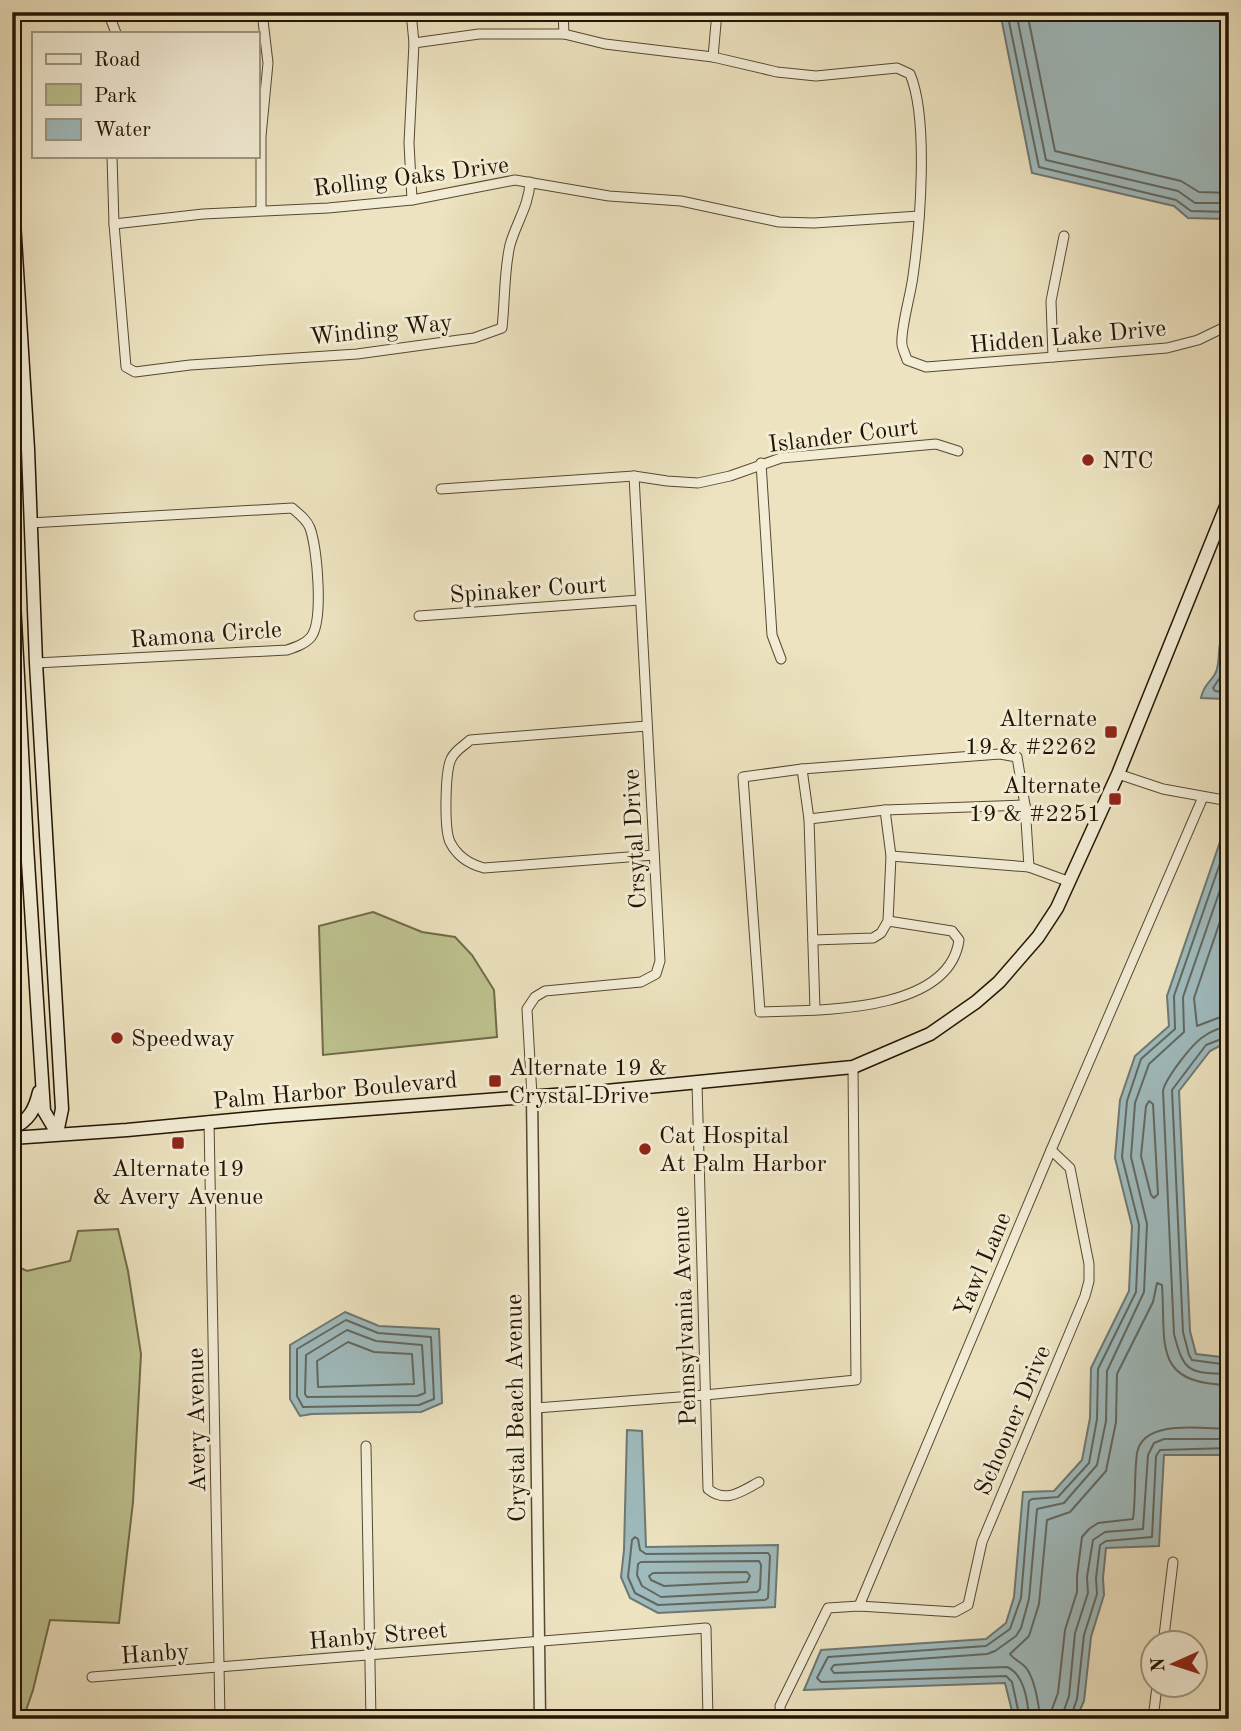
<svg xmlns="http://www.w3.org/2000/svg" width="1241" height="1731" viewBox="0 0 1241 1731" font-family="'Old Standard TT',serif">
	<style>
		.green { fill: #bdc28f; stroke: #706b48; stroke-width: 2 }
		.water { fill: #9fbbbe; stroke: #6d7873; stroke-width: 2 }
		.lines { fill: none; stroke-linecap: round; stroke-linejoin: round }
		.shore { stroke: #616860; stroke-width: 2 }
		.minor-casing { stroke: #564832; stroke-width: 11 }
		.tertiary-casing { stroke: #564832; stroke-width: 13 }
		.secondary-casing { stroke: #231402; stroke-width: 15 }
		.minor { stroke: #f3edd6; stroke-width: 9 }
		.tertiary { stroke: #f3edd6; stroke-width: 10 }
		.secondary { stroke: #f3edd6; stroke-width: 12 }
		.poi-dot { fill: #8f2418; stroke: #f3edd6; stroke-width: 2.5 }
		.labels { text-anchor: middle; stroke-width: 6; stroke-linejoin: round; paint-order: stroke }
		.street-label { font-size: 24px; fill: #231402; stroke: #f3edd6 }
		.poi-label { font-size: 24px; fill: #231402; stroke: #f3edd6; text-anchor: start }
	</style>
	<rect width="100%" height="100%" fill="#ede3c0"/>
	<filter id="stains"><feTurbulence type="fractalNoise" baseFrequency=".00286" numOctaves="4"/><feColorMatrix values="0 0 0 0 .2 0 0 0 0 .09 0 0 0 0 .02 0 0 0 .5 -.17"/></filter>
	<radialGradient id="worn" r=".72"><stop offset=".6" stop-color="#630" stop-opacity="0"/><stop offset="1" stop-color="#630" stop-opacity=".3"/></radialGradient>
	<g class="green">
		<polygon points="373,912 422,932 455,937 472,955 494,990 497,1037 323,1055 319,926"/>
		<polygon points="118,1229 128,1271 141,1354 133,1502 119,1623 50,1620 33,1690 23,1719 12,1719 12,1264 27,1271 70,1261 78,1231"/>
	</g>
	<g class="water">
		<polygon points="1000,12 1229,12 1229,219 1188,218 1174,206 1032,173"/>
		<path d="M1229,626V704L1225,699L1201,698C1204,682 1214,681 1217,669C1222,647 1214,649 1229,626Z"/>
		<polygon points="1229,838 1229,1041 1210,1051 1179,1091 1190,1331 1196,1354 1229,1358 1229,1455 1164,1455 1159,1546 1106,1548 1103,1578 1104,1595 1091,1637 1084,1701 1076,1719 1014,1719 1005,1683 804,1690 821,1650 986,1639 1006,1623 1014,1597 1023,1492 1054,1491 1082,1460 1090,1418 1091,1368 1129,1291 1132,1226 1115,1158 1120,1100 1135,1056 1169,1026 1167,996 1220,842"/>
		<polygon points="345,1312 379,1326 439,1329 442,1403 421,1412 312,1414 300,1416 290,1399 290,1345"/>
		<polygon points="627,1430 642,1431 646,1547 778,1545 775,1607 658,1613 630,1598 621,1577 624,1550"/>
	</g>
	<g class="lines">
		<g class="shore">
			<polyline points="1007,12 1039,167 1176,200 1191,211 1229,212"/>
			<polyline points="1016,12 1046,160 1178,191 1195,203 1229,203"/>
			<polyline points="1027,12 1055,151 1181,181 1199,192 1229,193"/>
			<polyline points="1229,639 1225,646 1223,673 1213,688 1215,691 1229,693"/>
			<polyline points="1229,895 1194,998 1197,1026 1218,1018 1229,1016"/>
			<path d="M1229,1027C1220,1027 1210,1032 1203,1037C1192,1044 1165,1079 1163,1091L1174,1334C1184,1373 1189,1373 1229,1374"/>
			<polyline points="1229,1036 1206,1045 1172,1090 1183,1332 1189,1355 1192,1360 1229,1365"/>
			<polygon points="1149,1101 1153,1104 1158,1194 1154,1198 1151,1195 1141,1156 1146,1106"/>
			<polygon points="346,1320 378,1333 431,1337 434,1399 419,1405 303,1407 297,1396 297,1349"/>
			<polygon points="347,1330 376,1341 422,1345 425,1393 417,1396 307,1397 305,1394 306,1355"/>
			<polygon points="348,1342 374,1352 412,1354 414,1384 318,1387 317,1361"/>
			<polygon points="635,1537 638,1539 640,1550 646,1554 768,1553 770,1556 768,1598 765,1600 658,1605 635,1593 628,1577 632,1540"/>
			<polygon points="759,1561 761,1565 760,1589 757,1592 661,1597 642,1586 637,1575 638,1564 641,1562"/>
			<polygon points="747,1572 750,1576 747,1582 664,1586 651,1580 649,1576 653,1573"/>
			<polyline points="1020,1719 1012,1682 1006,1676 821,1682 817,1678 828,1657 986,1646 1010,1629 1021,1598 1029,1501 1032,1499 1058,1497 1089,1463 1097,1419 1098,1369 1136,1292 1139,1225 1122,1157 1127,1101 1141,1059 1175,1029 1174,996 1225,849 1229,846"/>
			<path d="M1029,1719C1028,1702 1024,1674 1007,1667L834,1673L831,1669L834,1665L987,1654L995,1651L1016,1636L1021,1628L1029,1599L1037,1509L1064,1503L1097,1465L1106,1421L1107,1371L1144,1292L1147,1224L1131,1157L1135,1103L1149,1064L1184,1032L1183,997L1229,864"/>
			<path d="M1040,1719C1039,1704 1035,1681 1027,1669C1022,1662 1014,1660 1010,1654L1029,1636L1039,1604L1047,1520L1070,1512L1106,1471L1116,1422L1117,1374L1153,1302L1157,1283L1162,1285C1166,1344 1152,1384 1229,1385"/>
			<path d="M1050,1719L1052,1709L1058,1693L1065,1630L1077,1592V1576L1082,1537L1089,1529L1098,1523L1133,1519C1136,1497 1134,1475 1137,1453C1143,1418 1203,1429 1229,1429"/>
			<polyline points="1061,1719 1069,1696 1075,1633 1088,1593 1087,1577 1093,1540 1105,1532 1143,1529 1148,1455 1154,1443 1164,1439 1229,1439"/>
			<polyline points="1070,1719 1077,1699 1084,1635 1097,1594 1096,1578 1100,1545 1106,1541 1152,1537 1156,1456 1160,1450 1229,1448"/>
		</g>
		<g class="minor-casing">
			<g id="minor">
				<polyline points="108,12 116,33"/>
				<polyline points="411,12 414,43 409,143 412,200"/>
				<polyline points="563,12 564,34"/>
				<path d="M414,43L479,34H564L605,44L713,57L777,72L816,76L897,68L910,74C929,119 920,227 913,276C911,294 900,330 902,345C903,350 906,356 907,360L926,367L1167,348L1198,340L1229,325"/>
				<polyline points="713,57 717,12"/>
				<path d="M112,156L114,224L126,367L135,372L190,365L357,354L474,338L502,328C505,301 504,270 510,245C516,223 529,206 530,182"/>
				<polyline points="261,210 261,136 268,63 262,12"/>
				<polyline points="114,224 203,214 328,208 412,200 515,180 609,196 681,201 779,222 814,223 919,216"/>
				<polyline points="1053,357 1051,301 1064,236"/>
				<polyline points="761,463 772,635 781,659"/>
				<polyline points="441,489 634,476 667,481 698,483 730,476 781,458 936,444 958,451"/>
				<path d="M30,523L292,508C299,514 307,520 310,528C317,548 324,620 311,637C305,644 296,647 287,650L36,663"/>
				<polyline points="419,616 640,600"/>
				<path d="M647,726L470,740C463,747 456,749 451,759C445,772 444,829 450,842C457,856 469,864 484,868L654,855"/>
				<polyline points="802,769 809,819 815,1010"/>
				<polyline points="1118,774 1163,789 1229,801"/>
				<polyline points="809,819 885,810 1025,805"/>
				<polyline points="891,856 1029,867 1070,882"/>
				<path d="M888,921L952,931L959,940C949,1014 816,1010 760,1012L743,777L802,769L1000,754L1017,757L1025,805L1029,867"/>
				<polyline points="813,940 873,938 881,933 888,921 891,856 885,810"/>
				<path d="M697,1083L708,1489C726,1504 742,1491 759,1482"/>
				<polyline points="532,1096 527,1009 535,997 545,991 641,982 656,974 660,961 634,476"/>
				<polyline points="209,1121 220,1719"/>
				<polyline points="536,1408 705,1395 856,1380 853,1067"/>
				<polyline points="366,1446 371,1719"/>
				<polyline points="859,1606 1051,1150 1203,797"/>
				<polyline points="1163,1644 1173,1562"/>
				<polyline points="92,1677 706,1628 708,1719"/>
				<polyline points="781,1719 780,1706 828,1608 859,1606 955,1612 968,1605 982,1542 1085,1296 1089,1281 1089,1264 1070,1168 1051,1150"/>
				<polyline points="1153,1719 1157,1686"/>
			</g>
		</g>
		<g class="tertiary-casing">
			<polyline id="tertiary" points="532,1096 540,1719"/>
		</g>
		<g class="secondary-casing">
			<g id="secondary">
				<polyline points="12,189 28,449 36,663 62,1109 57,1133"/>
				<polyline points="12,564 27,846 44,1111 57,1133"/>
				<path d="M12,1128C29,1121 35,1109 39,1092"/>
				<polyline points="12,1138 127,1130 276,1116 606,1091 853,1067 930,1034 976,1002 999,982 1038,937 1057,908 1118,774 1229,499"/>
			</g>
		</g>
		<use href="#minor" class="minor"/>
		<use href="#tertiary" class="tertiary"/>
		<use href="#secondary" class="secondary"/>
	</g>
	<g class="poi-dot">
		<circle cx="1088" cy="460" r="7"/>
		<rect x="1104" y="725" width="14" height="14" rx="3.5"/>
		<rect x="1108" y="792" width="14" height="14" rx="3.5"/>
		<circle cx="117" cy="1038" r="7"/>
		<rect x="488" y="1074" width="14" height="14" rx="3.5"/>
		<rect x="171" y="1136" width="14" height="14" rx="3.5"/>
		<circle cx="645" cy="1149" r="7"/>
	</g>
	<g class="labels">
		<g class="street-label">
			<text transform="translate(411 176) rotate(-7)" y="8">Rolling Oaks Drive</text>
			<text transform="translate(381 329) rotate(-6)" y="8">Winding Way</text>
			<text transform="translate(1068 336) rotate(-5)" y="8">Hidden Lake Drive</text>
			<text transform="translate(843 435) rotate(-7)" y="8">Islander Court</text>
			<text transform="translate(528 589) rotate(-4)" y="8">Spinaker Court</text>
			<text transform="translate(206 634) rotate(-4)" y="8">Ramona Circle</text>
			<text transform="translate(634 839) rotate(-93)" y="8">Crsytal Drive</text>
			<text transform="translate(335 1090) rotate(-5)" y="8">Palm Harbor Boulevard</text>
			<text transform="translate(982 1264) rotate(-67)" y="8">Yawl Lane</text>
			<text transform="translate(684 1316) rotate(-92)" y="8">Pennsylvania Avenue</text>
			<text transform="translate(515 1408) rotate(-91)" y="8">Crystal Beach Avenue</text>
			<text transform="translate(196 1420) rotate(-91)" y="8">Avery Avenue</text>
			<text transform="translate(1012 1420) rotate(-67)" y="8">Schooner Drive</text>
			<text transform="translate(378 1635) rotate(-5)" y="8">Hanby Street</text>
			<text transform="translate(155 1653) rotate(-4)" y="8">Hanby</text>
		</g>
		<g class="poi-label">
			<text x="1102" y="468">NTC</text>
			<text x="1097" y="726" text-anchor="end">Alternate<tspan x="1097" dy="28">19 &amp; #2262</tspan></text>
			<text x="1101" y="793" text-anchor="end">Alternate<tspan x="1101" dy="28">19 &amp; #2251</tspan></text>
			<text x="131" y="1046">Speedway</text>
			<text x="509" y="1075">Alternate 19 &amp;<tspan x="509" dy="28">Crystal Drive</tspan></text>
			<text x="659" y="1143">Cat Hospital<tspan x="659" dy="28">At Palm Harbor</tspan></text>
			<text x="178" y="1176" text-anchor="middle">Alternate 19<tspan x="178" dy="28">&amp; Avery Avenue</tspan></text>
		</g>
	</g>
	<rect width="1241" height="1731" fill="none" stroke="#ede3c0" stroke-width="42"/>
	<rect x="14" y="14" width="1213" height="1703" fill="none" stroke="#231402" stroke-width="3.5"/>
	<rect x="21" y="21" width="1199" height="1689" fill="none" stroke="#231402" stroke-width="2"/>
	<rect x="32" y="32" width="228" height="126" fill="#f3edd6" stroke="#a09681" stroke-width="2"/>
	<rect x="46" y="54" width="35" height="10" fill="#f3edd6" stroke="#a09681" stroke-width="2"/>
	<text x="94" y="66" font-size="21" fill="#231402">Road</text>
	<rect x="46" y="84" width="35" height="21" fill="#bdc28f" stroke="#a09681" stroke-width="2"/>
	<text x="94" y="102" font-size="21" fill="#231402">Park</text>
	<rect x="46" y="119" width="35" height="21" fill="#9fbbbe" stroke="#a09681" stroke-width="2"/>
	<text x="94" y="136" font-size="21" fill="#231402">Water</text>
	<g transform="translate(1174 1664) rotate(267)"><circle r="33" fill="#f3edd6" stroke="#a09681" stroke-width="2"/>
	<path d="M0-5L12 26L0 18L-12 26Z" fill="#8f2418"/>
	<text y="-10" font-size="19" font-weight="bold" text-anchor="middle" fill="#231402">N</text>
	</g>
	<rect width="100%" height="100%" filter="url(#stains)"/>
	<rect width="100%" height="100%" fill="url(#worn)"/>
</svg>
